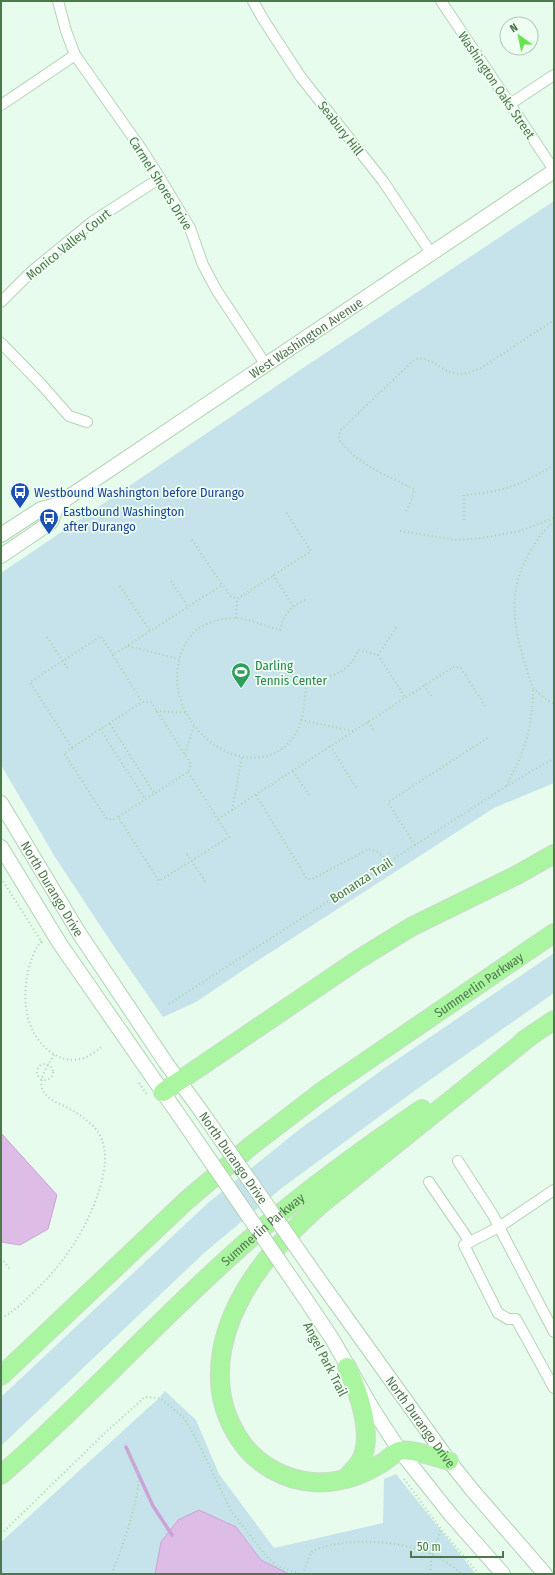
<svg xmlns="http://www.w3.org/2000/svg" width="555" height="1575" viewBox="0 0 555 1575" font-family="'Fira Sans Condensed',sans-serif">
	<style>
		.green { fill: #c6e3eb }
		.water { fill: #ddbce6; stroke: #cca2d8 }
		.lines { fill: none; stroke-linecap: round; stroke-linejoin: round }
		.stream { stroke: #cca2d8; stroke-width: 3.5 }
		.street-casing { stroke: #b3d4b5; stroke-width: 12 }
		.secondary-casing { stroke: #aed4b0; stroke-width: 16 }
		.highway-casing { stroke: #cdd9cd; stroke-width: 20 }
		.path { stroke: #a2d7a3; stroke-width: 2; stroke-dasharray: 1 3; stroke-linecap: butt }
		.street { stroke: #fff; stroke-width: 10 }
		.secondary { stroke: #fff; stroke-width: 14 }
		.highway { stroke: #aaf6a0; stroke-width: 18 }
		.secondary-bridge-casing { stroke: #aed4b0; stroke-width: 16; stroke-linecap: butt }
		.secondary-bridge { stroke: #fff; stroke-width: 14 }
		.labels { text-anchor: middle; stroke-width: 3.5; stroke-linejoin: round; paint-order: stroke }
		.street-label { font-size: 13px; fill: #4d774c; stroke: #effff2 }
		.transit-label { font-size: 13px; fill: #164399; stroke: #effff2; text-anchor: start }
		.leisure-label { font-size: 13px; fill: #27864d; stroke: #effff2; text-anchor: start }
	</style>
	<rect width="100%" height="100%" fill="#e8fced"/>
	<g class="green">
		<polygon points="554,201 554,783 494,808 248,967 196,1002 163,1017 113,945 55,857 1,765 1,573 300,370"/>
		<polygon points="554,953 554,993 417,1089 283,1187 204,1253 1,1446 1,1397 209,1202 300,1129 389,1065"/>
		<polygon points="165,1391 196,1420 219,1474 274,1548 383,1523 384,1479 396,1474 476,1574 1,1574 1,1542 159,1398"/>
	</g>
	<g class="water">
		<polygon points="1,1133 57,1195 48,1229 20,1245 1,1242"/>
		<polygon points="199,1510 236,1527 261,1560 289,1574 155,1574 161,1542 178,1520"/>
	</g>
	<g class="lines">
		<polyline class="stream" points="126,1447 153,1506 172,1535"/>
		<g class="street-casing">
			<g id="street">
				<polyline points="58,1 66,31 75,55 140,147 160,178 190,228 203,265 217,291 266,365"/>
				<polyline points="253,1 263,19 300,76 383,181 431,253"/>
				<polyline points="441,1 554,170"/>
				<polyline points="510,104 554,75"/>
				<polyline points="1,105 75,55"/>
				<polyline points="1,302 31,272 92,222 160,178"/>
				<polyline points="1,343 41,384 69,416 87,422"/>
				<polyline points="458,1161 493,1215 499,1227 464,1245 498,1313 508,1319 516,1319 554,1388"/>
				<polyline points="429,1182 470,1242"/>
				<polyline points="554,1190 499,1227 554,1332"/>
			</g>
		</g>
		<g class="secondary-casing">
			<g id="secondary">
				<path id="s1" d="M1,535L41,509L57,505L554,171"/>
				<polyline points="1,556 51,522 57,505"/>
				<path id="s2" d="M1,803L79,933L166,1063L201,1111"/>
				<polyline points="1,847 60,944 185,1124"/>
				<path id="s3" d="M317,1277L449,1461L473,1491L545,1574"/>
				<polyline points="300,1291 331,1337 372,1408 400,1451 451,1515 503,1574"/>
			</g>
		</g>
		<g class="highway-casing">
			<g id="highway">
				<polyline points="523,1041 554,1020"/>
				<polyline points="163,1092 359,959 411,927 517,875 554,854"/>
				<path id="s4" d="M1,1376L187,1200L252,1145L324,1090L554,933"/>
				<path d="M449,1461C439,1458 409,1448 399,1451C393,1454 387,1460 382,1463C361,1476 338,1484 313,1482C284,1480 256,1464 240,1440C201,1382 224,1315 263,1264C280,1242 300,1223 320,1205L533,1034"/>
				<path id="s5" d="M1,1475C88,1400 164,1313 251,1238C305,1191 363,1149 422,1109"/>
				<path d="M345,1479C351,1473 357,1467 361,1460C374,1435 358,1390 347,1367"/>
			</g>
		</g>
		<g class="path">
			<path d="M406,511L412,499L414,489C388,476 358,465 340,441L339,435L341,430L414,360C429,353 442,374 460,374C468,374 474,370 481,368L554,320"/>
			<path d="M464,520V495C502,492 522,485 554,465"/>
			<path d="M554,522C544,529 537,540 531,550C508,588 512,623 525,664C528,671 529,680 533,687C537,694 548,700 554,704"/>
			<polyline points="400,531 457,540 482,538 520,531 554,518"/>
			<polyline points="192,540 230,596 237,599 311,551 285,511"/>
			<polyline points="273,575 293,606"/>
			<polyline points="171,581 188,607"/>
			<polyline points="120,586 150,631"/>
			<path d="M305,600C290,606 284,615 280,630C266,626 249,619 235,618C217,618 195,625 186,643C178,657 176,673 178,690C185,728 225,766 266,756C281,752 293,742 299,727C305,712 305,692 307,676C330,680 349,673 358,650L378,655L398,625"/>
			<polyline points="236,618 237,599"/>
			<polyline points="47,637 68,669"/>
			<polyline points="128,646 179,659"/>
			<polyline points="113,655 142,702 151,702 191,764 188,772 118,817 159,881 229,837 188,772"/>
			<polyline points="378,655 405,697"/>
			<polyline points="424,685 431,696"/>
			<polyline points="156,711 187,713"/>
			<polyline points="301,720 353,731"/>
			<polyline points="368,722 375,732"/>
			<polyline points="110,724 154,793"/>
			<polyline points="100,729 145,799"/>
			<polyline points="330,746 357,789"/>
			<polyline points="72,748 30,682 101,636 113,655 222,585"/>
			<polyline points="185,754 194,725"/>
			<polyline points="293,771 309,795"/>
			<path d="M506,786C526,749 532,730 533,688"/>
			<polyline points="256,795 307,879 312,879 369,849 376,851 390,862"/>
			<polyline points="232,810 242,757"/>
			<polyline points="118,817 112,820 106,818 64,753 142,702"/>
			<polyline points="218,819 453,667 461,668 485,706"/>
			<polyline points="415,845 388,802 489,737"/>
			<polyline points="187,854 206,883"/>
			<polyline points="1,878 43,944"/>
			<path d="M41,941C25,962 20,1005 32,1029C36,1038 42,1045 49,1051C60,1059 71,1062 84,1058C90,1056 97,1050 102,1047"/>
			<polyline points="169,1004 505,787 554,758"/>
			<circle cx="45" cy="1072" r="8"/>
			<polyline points="139,1083 148,1096"/>
			<polyline points="1,1258 10,1269"/>
			<path d="M1,1318C14,1312 24,1301 34,1292C65,1262 87,1229 100,1188C105,1169 109,1150 98,1132C93,1125 83,1117 75,1112C65,1105 46,1101 42,1088C38,1078 50,1063 54,1054"/>
			<polyline points="404,1479 441,1529 479,1574"/>
			<polyline points="1,1534 107,1431 145,1397 160,1398 184,1418 198,1442 231,1511 266,1556 277,1566 301,1574"/>
			<path d="M112,1574C120,1552 144,1491 137,1469C134,1462 130,1456 127,1449"/>
			<path d="M303,1574L311,1552C344,1536 398,1540 431,1554C442,1558 453,1567 462,1574"/>
			<polyline points="430,1574 432,1554 441,1529"/>
		</g>
		<use href="#street" class="street"/>
		<use href="#secondary" class="secondary"/>
		<use href="#highway" class="highway"/>
		<g class="secondary-bridge-casing">
			<g id="secondary-bridge">
				<path id="s6" d="M201,1111L317,1277"/>
				<polyline points="185,1124 300,1291"/>
			</g>
		</g>
		<use href="#secondary-bridge" class="secondary-bridge"/>
	</g>
	<defs>
		<g id="bus-pin" transform="scale(1)"><path d="M0 17L-7.5 6A9.5 9.5 0 1 1 7.5 6Z" fill="#1a4fb4" stroke="#effff2"/><path d="M-5-6H5V4H4V6H2V4H-2V6H-4V4H-5ZM-3.5-4V0h7V-4ZM-3.5 1.2v1.5H-2V1.2ZM2 1.2v1.5H3.5V1.2Z" fill="#fff"/></g>
		<g id="stadium-pin" transform="scale(1)"><path d="M0 17L-7.5 6A9.5 9.5 0 1 1 7.5 6Z" fill="#2e9e5b" stroke="#effff2"/><path d="M0-5a6.5 5 0 1 0 0 10a6.5 5 0 1 0 0-10ZM-3.5-1.8h7v3.6h-7Z" fill="#fff"/></g>
	</defs>
	<g fill-rule="evenodd">
		<use href="#bus-pin" x="20" y="492"/>
		<use href="#bus-pin" x="49" y="518"/>
		<use href="#stadium-pin" x="241" y="672"/>
	</g>
	<g class="labels">
		<g class="street-label">
			<text transform="translate(497 85) rotate(56)" y="5">Washington Oaks Street</text>
			<text transform="translate(341 128) rotate(52)" y="5">Seabury Hill</text>
			<text transform="translate(161 183) rotate(58)" y="5">Carmel Shores Drive</text>
			<text transform="translate(68 244) rotate(-39)" y="5">Monico Valley Court</text>
			<text dy="5" stroke="none"><textPath href="#s1" startOffset="364">West Washington Avenue</textPath></text>
			<text transform="translate(361 880) rotate(-33)" y="5">Bonanza Trail</text>
			<text dy="5" stroke="none"><textPath href="#s2" startOffset="100">North Durango Drive</textPath></text>
			<text dy="5" stroke="none"><textPath href="#s4" startOffset="619">Summerlin Parkway</textPath></text>
			<text dy="5" stroke="none"><textPath href="#s6" startOffset="57">North Durango Drive</textPath></text>
			<text dy="5" stroke="none"><textPath href="#s5" startOffset="359">Summerlin Parkway</textPath></text>
			<text transform="translate(326 1359) rotate(63)" y="5">Angel Park Trail</text>
			<text dy="5" stroke="none"><textPath href="#s3" startOffset="178">North Durango Drive</textPath></text>
		</g>
		<g class="transit-label">
			<text x="34" y="497">Westbound Washington before Durango</text>
			<text x="63" y="516">Eastbound Washington<tspan x="63" dy="15">after Durango</tspan></text>
		</g>
		<g class="leisure-label">
			<text x="255" y="670">Darling<tspan x="255" dy="15">Tennis Center</tspan></text>
		</g>
	</g>
	<rect width="555" height="1575" fill="none" stroke="#4d774c" stroke-width="4"/>
	<g transform="translate(519 36) rotate(327)"><circle r="19" fill="#effff2" stroke="#aec9b0"/>
	<path d="M0-3L7 15L0 10L-7 15Z" fill="#66e54e"/>
	<text y="-6" font-size="11" font-weight="bold" text-anchor="middle" fill="#4d774c">N</text>
	</g>
	<path d="M411 1551v6h92v-6" fill="none" stroke="#4d774c" stroke-width="2"/>
	<text x="417" y="1551" font-size="12" fill="#4d774c" stroke="#effff2" stroke-width="3" paint-order="stroke">50 m</text>
</svg>
